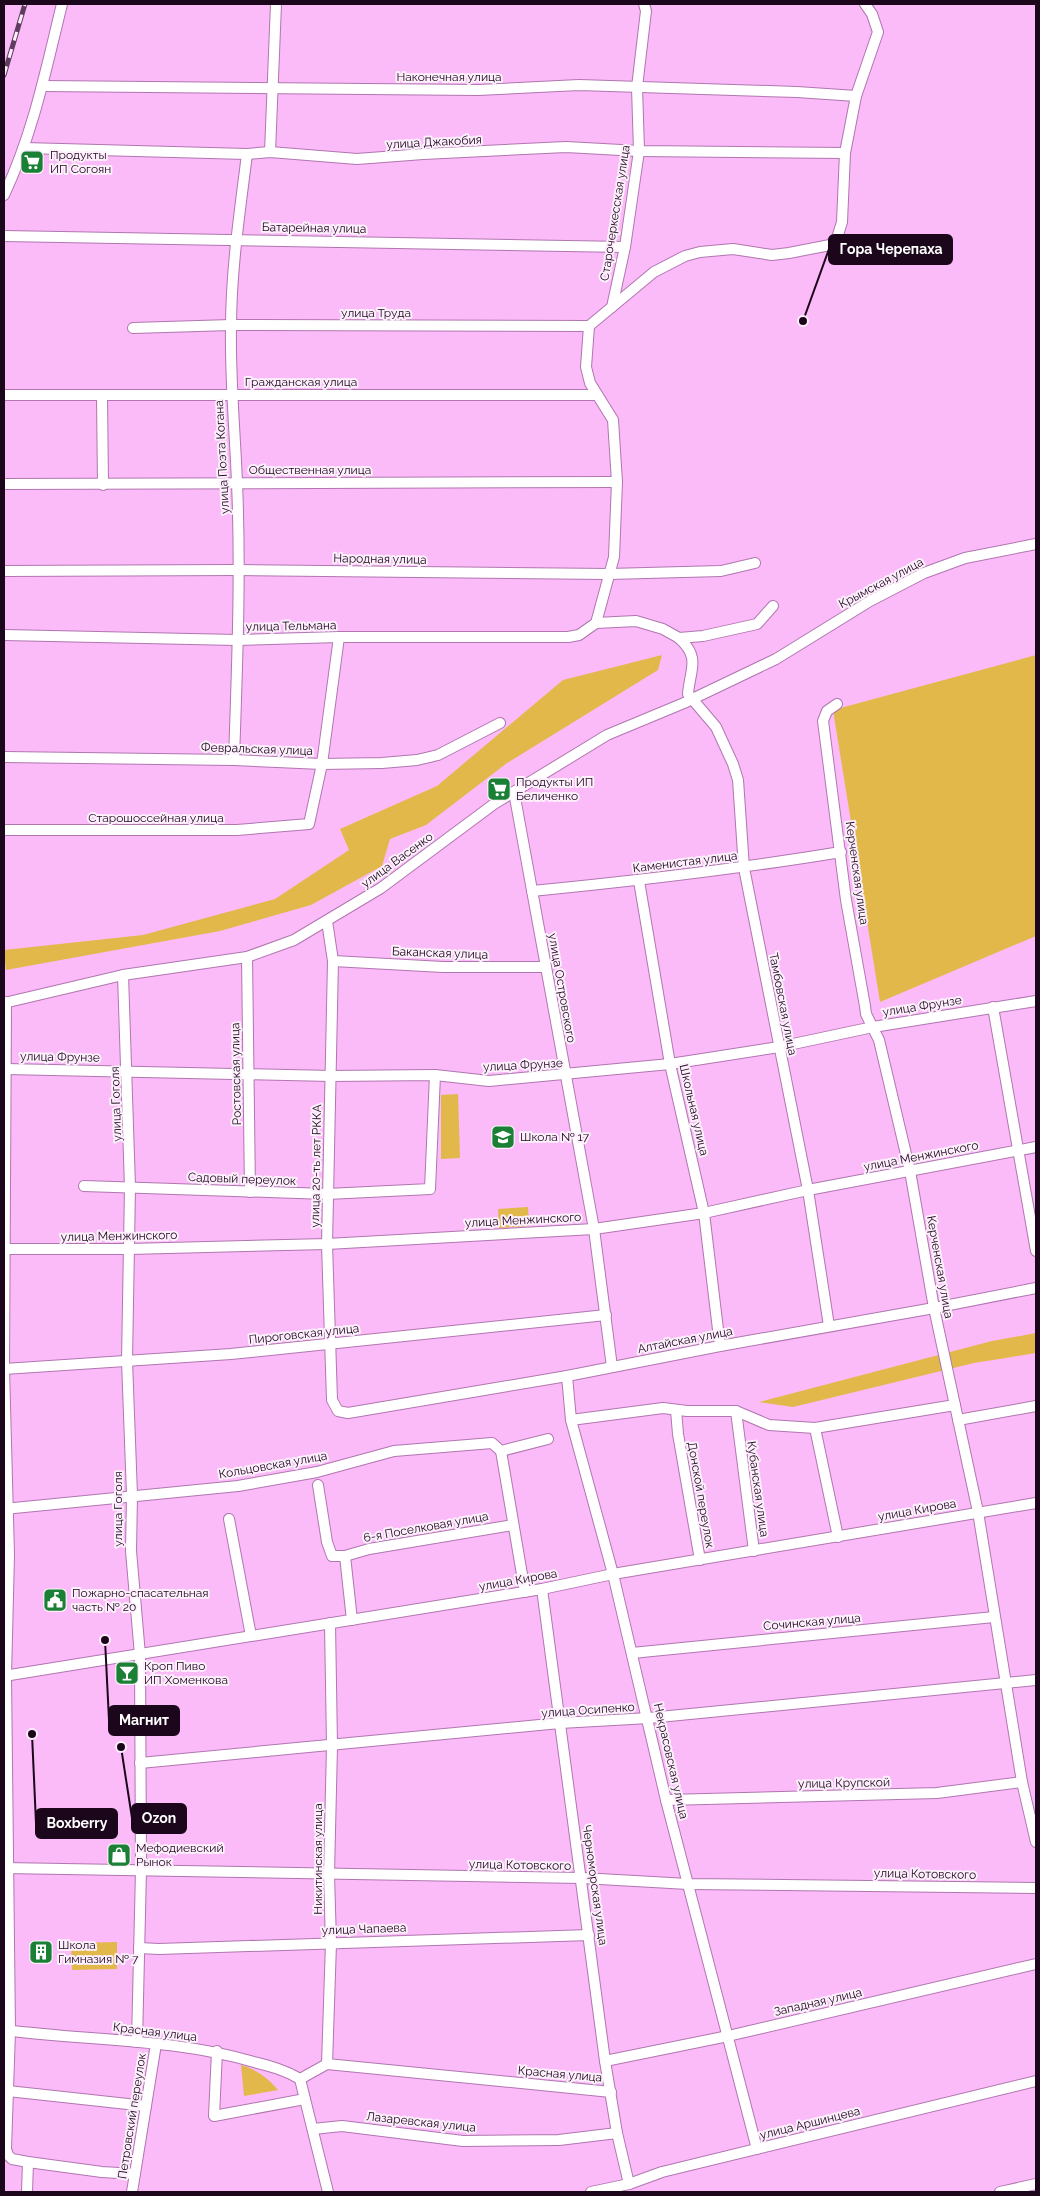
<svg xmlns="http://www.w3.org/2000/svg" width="1040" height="2196" viewBox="0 0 1040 2196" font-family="Raleway,sans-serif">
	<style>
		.green { fill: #e3b84a }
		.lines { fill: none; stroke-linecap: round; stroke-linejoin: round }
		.minor-casing { stroke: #b176b0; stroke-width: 12 }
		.minor { stroke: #fff; stroke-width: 10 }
		.rail-casing { stroke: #5f3d5e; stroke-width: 5 }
		.rail { stroke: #fdf0fc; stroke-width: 3; stroke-dasharray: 9; stroke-linecap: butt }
		.labels { text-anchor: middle; stroke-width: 4; stroke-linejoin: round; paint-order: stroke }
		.street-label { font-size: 12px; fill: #1b061b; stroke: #fdf0fc }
		.poi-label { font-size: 12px; fill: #1b061b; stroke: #fdf0fc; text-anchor: start }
		.leader { fill: none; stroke: #1b061b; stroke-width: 2 }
		.callout-dot { fill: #1b061b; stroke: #fdf0fc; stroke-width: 2 }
		.callout { fill: #1b061b; stroke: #1b061b; stroke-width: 2 }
		.callout-label { font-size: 14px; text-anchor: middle; font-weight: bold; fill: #fff }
	</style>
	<rect width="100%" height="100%" fill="#fabbf8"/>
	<g class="green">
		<polygon points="662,655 658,670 507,763 426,825 390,839 382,866 311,905 220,931 6,970 4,950 143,935 275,899 349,850 340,829 437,786 563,680"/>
		<polygon points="1036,655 1036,936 880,1002 833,710"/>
		<polygon points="458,1094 460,1158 441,1159 441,1095"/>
		<polygon points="528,1207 529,1226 499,1228 498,1209"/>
		<polygon points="1036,1333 1036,1353 974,1363 793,1407 759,1402 992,1341"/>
		<polygon points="117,1942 117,1969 72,1970 71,1943"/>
		<path d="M241,2065C257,2070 267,2077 278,2090L244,2096Z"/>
	</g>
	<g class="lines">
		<g class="minor-casing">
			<g id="minor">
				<polyline points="42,86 478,90 579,85 797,92 856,96"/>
				<polyline points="24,148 247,154 270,152 357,159 423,154 566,147 639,151 845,153"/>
				<polyline points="270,152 276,4"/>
				<path d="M4,195C33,134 46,69 62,4"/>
				<polyline points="4,236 625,247"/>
				<polyline points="612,307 625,247 639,151 637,87 646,11 644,4"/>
				<polyline points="133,328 231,325 589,326 654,272 685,256 700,252 733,249 772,255 789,253 830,245 837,238 842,222 845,153 856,96 878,32 872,14 865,4"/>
				<polyline points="4,395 597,395"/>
				<polyline points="102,396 103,485"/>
				<polyline points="4,484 617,482"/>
				<polyline points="4,571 237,570 609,574 721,571 755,563"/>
				<polyline points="596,623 636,621 663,629 679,638 703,636 757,624 773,606"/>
				<polyline points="4,635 237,640 339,637 568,637 579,635 596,623 614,557 617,482 613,420 590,383 586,367 589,326"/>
				<path d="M679,638C701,658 690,669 688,694L716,727L733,764L738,780L744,868L808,1190L829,1326"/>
				<polyline points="837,704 827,711 823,721 846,900 865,1006 866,1014 879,1040 910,1171 934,1308 978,1512 1022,1782 1036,1842"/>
				<polyline points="4,757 234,760 322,764 382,763 417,760 438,755 500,723"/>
				<path d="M234,760C237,668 241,575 237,483C235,431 230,380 231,328C231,269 240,211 247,154"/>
				<polyline points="514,792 594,1229 612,1367"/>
				<polyline points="4,830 237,830 309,824 322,764 339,637"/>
				<polyline points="639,881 670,1064 704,1213 720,1346"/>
				<path d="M532,891C635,881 738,869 841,852"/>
				<polyline points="327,921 333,961 327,1244 332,1400 338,1411 348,1413 567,1376 720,1346 934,1308 1036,1288"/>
				<polyline points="247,957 250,1192"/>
				<polyline points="333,961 443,967 545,967"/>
				<polyline points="123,975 130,1187 127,1361 132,1495 131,1551 140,1655 141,1870 137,2042"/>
				<polyline points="6,1002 4,1369 9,1555 6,1676 10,2031 6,2149 8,2155 12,2159 28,2162 102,2172 135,2174"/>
				<polyline points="4,1003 123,975 247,957 294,940 381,888 494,804 607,735 684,703 776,659 870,601 924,573 965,558 1036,544"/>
				<polyline points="993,1007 1036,1251"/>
				<polyline points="6,1069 331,1076 435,1075 489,1081 670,1064 779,1047 873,1027 1036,1001"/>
				<polyline points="84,1186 327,1194 430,1189 435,1075"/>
				<polyline points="4,1249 129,1249 327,1244 594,1229 704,1213 808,1190 1036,1147"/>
				<polyline points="4,1369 231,1354 606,1315"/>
				<polyline points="567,1376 571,1420 613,1574 666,1800 757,2149"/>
				<polyline points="676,1410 678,1434 700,1560"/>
				<polyline points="736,1411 754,1551"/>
				<polyline points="571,1420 663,1408 687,1411 736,1411 769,1425 815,1428 955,1405"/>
				<polyline points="958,1420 1036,1406"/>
				<polyline points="815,1428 838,1537"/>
				<polyline points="501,1451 525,1592"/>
				<polyline points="318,1485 327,1542 332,1556 345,1556 352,1620"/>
				<polyline points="4,1509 238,1486 317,1472 394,1451 492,1443 501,1451 548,1439"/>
				<polyline points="229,1519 251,1636"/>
				<polyline points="345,1556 369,1549 513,1525"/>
				<polyline points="542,1589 605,2061 617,2133 629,2184"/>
				<polyline points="632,1653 994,1617"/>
				<polyline points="4,1676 542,1589 613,1574 1036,1503"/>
				<polyline points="140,1763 560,1723 649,1718 1036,1680"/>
				<polyline points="666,1800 937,1793 1022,1782"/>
				<polyline points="4,1868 582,1878 688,1884 1036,1888"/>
				<polyline points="139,1948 159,1949 589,1935"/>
				<path d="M5,2030C88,2041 173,2038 254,2062C270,2066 285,2070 300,2079"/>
				<polyline points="217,2051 214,2116 305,2099"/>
				<polyline points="605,2061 728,2036 1036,1964"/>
				<polyline points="327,2064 611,2092"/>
				<polyline points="300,2079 327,2064 331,1943 329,1874 332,1746 330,1623"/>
				<polyline points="300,2079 328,2192"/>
				<polyline points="8,2091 146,2106"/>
				<polyline points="313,2129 342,2126 463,2141 559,2140 617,2133"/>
				<polyline points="27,2192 28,2162"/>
				<polyline points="132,2192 156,2044"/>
				<polyline points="591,2192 629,2184 662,2172 1036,2081"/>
				<polyline points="1000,2192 1036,2184"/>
			</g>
		</g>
		<use href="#minor" class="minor"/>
		<g class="rail-casing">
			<polyline id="rail" points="4,75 25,4"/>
		</g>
		<use href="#rail" class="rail"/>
	</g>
	<defs>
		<g id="supermarket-square" transform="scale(1.25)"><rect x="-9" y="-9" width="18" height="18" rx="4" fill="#198035" stroke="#fdf0fc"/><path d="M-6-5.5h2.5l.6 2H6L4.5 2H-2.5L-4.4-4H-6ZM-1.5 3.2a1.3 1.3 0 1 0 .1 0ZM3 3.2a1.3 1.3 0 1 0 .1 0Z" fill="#fff"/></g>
		<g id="school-square" transform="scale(1.25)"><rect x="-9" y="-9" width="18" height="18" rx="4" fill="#198035" stroke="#fdf0fc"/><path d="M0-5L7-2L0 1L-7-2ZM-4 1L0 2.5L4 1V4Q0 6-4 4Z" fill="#fff"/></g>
		<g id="civic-square" transform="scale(1.25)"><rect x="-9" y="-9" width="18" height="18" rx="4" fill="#198035" stroke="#fdf0fc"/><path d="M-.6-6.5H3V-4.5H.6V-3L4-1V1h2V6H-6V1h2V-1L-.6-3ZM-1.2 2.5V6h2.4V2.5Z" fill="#fff"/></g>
		<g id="bar-square" transform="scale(1.25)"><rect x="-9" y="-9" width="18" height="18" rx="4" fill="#198035" stroke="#fdf0fc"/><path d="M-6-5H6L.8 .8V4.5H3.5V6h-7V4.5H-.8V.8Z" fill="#fff"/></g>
		<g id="shop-square" transform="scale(1.25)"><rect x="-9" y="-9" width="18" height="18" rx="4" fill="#198035" stroke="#fdf0fc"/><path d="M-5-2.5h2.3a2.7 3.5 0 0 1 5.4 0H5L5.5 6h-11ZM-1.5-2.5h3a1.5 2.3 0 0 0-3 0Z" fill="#fff"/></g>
		<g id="building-square" transform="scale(1.25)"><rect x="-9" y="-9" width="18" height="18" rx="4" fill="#198035" stroke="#fdf0fc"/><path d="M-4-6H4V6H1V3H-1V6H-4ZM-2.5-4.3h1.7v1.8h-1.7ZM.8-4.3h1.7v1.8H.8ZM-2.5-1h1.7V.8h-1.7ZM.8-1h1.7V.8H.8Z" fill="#fff"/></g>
	</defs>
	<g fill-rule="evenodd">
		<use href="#supermarket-square" x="32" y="162"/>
		<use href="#supermarket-square" x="499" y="789"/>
		<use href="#school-square" x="503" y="1137"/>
		<use href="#civic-square" x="55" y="1600"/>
		<use href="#bar-square" x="127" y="1673"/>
		<use href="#shop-square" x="119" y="1855"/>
		<use href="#building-square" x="41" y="1952"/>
	</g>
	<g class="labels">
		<g class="street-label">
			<text x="449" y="81">Наконечная улица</text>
			<text transform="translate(434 142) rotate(-3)" y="4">улица Джакобия</text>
			<text transform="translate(615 213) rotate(-81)" y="4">Старочеркесская улица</text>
			<text transform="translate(314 228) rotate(1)" y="4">Батарейная улица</text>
			<text x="376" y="317">улица Труда</text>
			<text x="301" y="386">Гражданская улица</text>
			<text transform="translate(222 457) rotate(-93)" y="4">улица Поэта Когана</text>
			<text x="310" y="474">Общественная улица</text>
			<text transform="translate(380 559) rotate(1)" y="4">Народная улица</text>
			<text transform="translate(881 583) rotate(-28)" y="4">Крымская улица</text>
			<text transform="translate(291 626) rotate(-1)" y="4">улица Тельмана</text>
			<text transform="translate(257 749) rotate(2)" y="4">Февральская улица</text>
			<text x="156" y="822">Старошоссейная улица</text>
			<text transform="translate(397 860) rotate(-36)" y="4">улица Васенко</text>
			<text transform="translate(685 862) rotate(-7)" y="4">Каменистая улица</text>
			<text transform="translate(857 873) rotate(82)" y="4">Керченская улица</text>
			<text transform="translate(440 953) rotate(2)" y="4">Баканская улица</text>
			<text transform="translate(562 988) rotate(80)" y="4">улица Островского</text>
			<text transform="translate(783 1004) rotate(79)" y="4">Тамбовская улица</text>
			<text transform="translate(922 1006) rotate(-9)" y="4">улица Фрунзе</text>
			<text transform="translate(60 1057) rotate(1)" y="4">улица Фрунзе</text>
			<text transform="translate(523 1065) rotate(-3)" y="4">улица Фрунзе</text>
			<text transform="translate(236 1074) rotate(-91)" y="4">Ростовская улица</text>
			<text transform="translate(116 1104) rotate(-92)" y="4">улица Гоголя</text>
			<text transform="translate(694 1110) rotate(77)" y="4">Школьная улица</text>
			<text transform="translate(921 1156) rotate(-11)" y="4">улица Менжинского</text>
			<text transform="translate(316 1166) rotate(-89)" y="4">улица 20-ть лет РККА</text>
			<text transform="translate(242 1179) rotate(2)" y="4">Садовый переулок</text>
			<text transform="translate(523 1220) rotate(-3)" y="4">улица Менжинского</text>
			<text transform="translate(119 1236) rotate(-1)" y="4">улица Менжинского</text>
			<text transform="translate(940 1267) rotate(80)" y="4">Керченская улица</text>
			<text transform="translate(304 1334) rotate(-6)" y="4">Пироговская улица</text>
			<text transform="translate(685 1340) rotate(-11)" y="4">Алтайская улица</text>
			<text transform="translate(273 1465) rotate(-10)" y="4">Кольцовская улица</text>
			<text transform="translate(758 1489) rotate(82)" y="4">Кубанская улица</text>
			<text transform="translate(701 1495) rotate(80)" y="4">Донской переулок</text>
			<text transform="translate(118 1509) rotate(-90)" y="4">улица Гоголя</text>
			<text transform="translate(917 1510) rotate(-10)" y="4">улица Кирова</text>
			<text transform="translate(426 1527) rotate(-10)" y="4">6-я Поселковая улица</text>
			<text transform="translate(518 1580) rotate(-10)" y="4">улица Кирова</text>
			<text transform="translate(812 1622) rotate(-5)" y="4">Сочинская улица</text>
			<text transform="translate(588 1710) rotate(-4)" y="4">улица Осипенко</text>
			<text transform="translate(671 1761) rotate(77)" y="4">Некрасовская улица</text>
			<text transform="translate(844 1783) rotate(-1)" y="4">улица Крупской</text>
			<text transform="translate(318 1859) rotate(-90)" y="4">Никитинская улица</text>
			<text transform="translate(520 1865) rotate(1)" y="4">улица Котовского</text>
			<text transform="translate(925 1874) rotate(1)" y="4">улица Котовского</text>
			<text transform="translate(595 1885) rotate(82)" y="4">Черноморская улица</text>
			<text transform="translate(364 1929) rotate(-2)" y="4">улица Чапаева</text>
			<text transform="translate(818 2002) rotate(-13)" y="4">Западная улица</text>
			<text transform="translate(155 2032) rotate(7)" y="4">Красная улица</text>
			<text transform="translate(560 2074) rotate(5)" y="4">Красная улица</text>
			<text transform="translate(132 2116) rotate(-81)" y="4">Петровский переулок</text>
			<text transform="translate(421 2122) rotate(6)" y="4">Лазаревская улица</text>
			<text transform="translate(810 2123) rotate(-14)" y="4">улица Аршинцева</text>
		</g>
		<g class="poi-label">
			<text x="50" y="159">Продукты<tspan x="50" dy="14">ИП Согоян</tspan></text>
			<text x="516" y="786">Продукты ИП<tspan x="516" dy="14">Беличенко</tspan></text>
			<text x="520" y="1141">Школа № 17</text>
			<text x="72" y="1597">Пожарно-спасательная<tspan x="72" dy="14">часть № 20</tspan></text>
			<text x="144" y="1670">Кроп Пиво<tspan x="144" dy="14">ИП Хоменкова</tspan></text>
			<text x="136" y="1852">Мефодиевский<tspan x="136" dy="14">Рынок</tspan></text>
			<text x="58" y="1949">Школа<tspan x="58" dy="14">Гимназия № 7</tspan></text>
		</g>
	</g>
	<path class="leader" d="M803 321L829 249M105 1640L109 1720M121 1747L132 1818M32 1734L36 1823"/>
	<g class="callout-dot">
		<circle cx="803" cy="321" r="5"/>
		<circle cx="105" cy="1640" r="5"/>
		<circle cx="121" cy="1747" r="5"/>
		<circle cx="32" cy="1734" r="5"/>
	</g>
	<g class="callout">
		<rect x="829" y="235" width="123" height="29" rx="5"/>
		<rect x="109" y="1706" width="70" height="29" rx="5"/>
		<rect x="132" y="1804" width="54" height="29" rx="5"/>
		<rect x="36" y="1809" width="81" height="29" rx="5"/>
	</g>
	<g class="callout-label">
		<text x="891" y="254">Гора Черепаха</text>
		<text x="144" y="1725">Магнит</text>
		<text x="159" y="1823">Ozon</text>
		<text x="77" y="1828">Boxberry</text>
	</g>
	<rect width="1040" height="2196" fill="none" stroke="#1b061b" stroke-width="10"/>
</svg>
